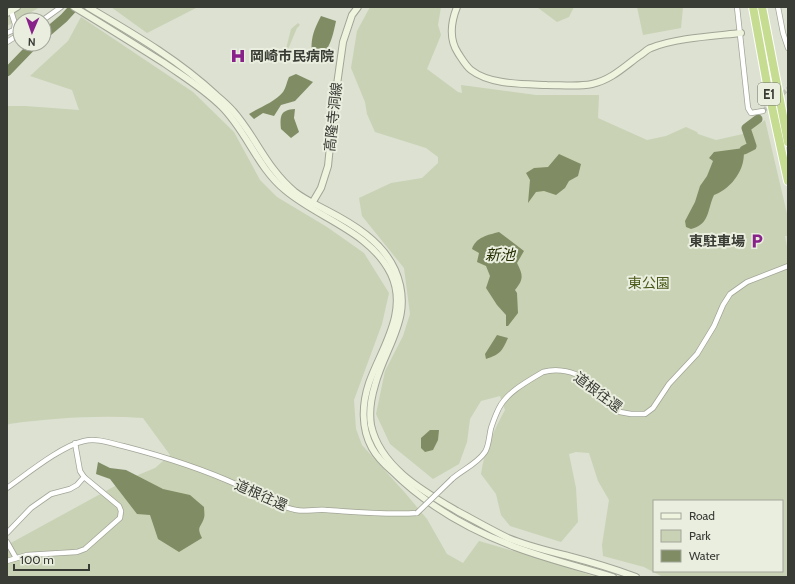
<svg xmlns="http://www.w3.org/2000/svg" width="795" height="584" viewBox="0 0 795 584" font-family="Cabin,'Noto Sans JP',sans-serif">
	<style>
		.green { fill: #c9d2b4; fill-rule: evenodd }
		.water { fill: #808c64 }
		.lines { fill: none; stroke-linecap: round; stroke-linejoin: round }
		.river { stroke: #808c64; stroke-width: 9 }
		.street-tunnel { stroke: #bbc0b3; stroke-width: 4.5; stroke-dasharray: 4.5 2; stroke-linecap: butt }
		.street-casing { stroke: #a1a597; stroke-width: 6 }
		.secondary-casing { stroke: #a1a597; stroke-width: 8 }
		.highway-casing { stroke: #fff; stroke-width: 10 }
		.street { stroke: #fff; stroke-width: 4.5 }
		.secondary { stroke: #eef4de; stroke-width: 6 }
		.highway { stroke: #c6dc91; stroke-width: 8 }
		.street-bridge-casing { stroke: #a1a597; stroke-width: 6; stroke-linecap: butt }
		.street-bridge { stroke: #fff; stroke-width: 4.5 }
		.labels { text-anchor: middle; stroke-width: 4; stroke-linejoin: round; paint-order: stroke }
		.shield { fill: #e9eedf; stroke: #6e7168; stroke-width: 1 }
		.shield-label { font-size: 13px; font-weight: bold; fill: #393b35 }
		.poi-label { font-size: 14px; font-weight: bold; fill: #393b35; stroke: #e9eedf; text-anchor: start }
		.street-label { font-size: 14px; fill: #393b35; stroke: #e9eedf }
		.park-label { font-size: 14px; fill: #4b5a1a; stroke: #e9eedf }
		.water-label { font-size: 15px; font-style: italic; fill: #242e00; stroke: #e9eedf }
	</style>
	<rect width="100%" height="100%" fill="#dce1d2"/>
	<g class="green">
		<polygon points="7,7 40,7 7,26"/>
		<polygon points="111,7 198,7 147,33"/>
		<path d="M370,7H441L438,25L441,35L427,69L458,92L462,93L461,85L536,95H599L598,118L647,140L666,136L686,127L697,132L698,134L716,140L743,134L760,116L761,123L765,120L788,218V236H785L788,252V577H663L644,567L603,556L602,545L609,500L598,481L589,453L576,452L569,454L576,488L578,522L561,542L510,526L501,515L496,494L481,474C484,452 494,430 505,410L500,396L481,401L470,419L467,442L459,464L433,479L390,444L376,414L385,371L403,336L410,314L404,268L362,216L359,198L391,183L422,178L438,163V157L426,148L375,132L367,114L365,102L351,68L357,31ZM654,501H782V571H654Z"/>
		<polygon points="537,7 574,7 569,17 557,22"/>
		<polygon points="637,7 683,7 681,28 643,35"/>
		<path d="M81,17L193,92L234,132L260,180L277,197L327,227L364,253L389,293L382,324L354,400L356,429L362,445L406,494L427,519L447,554L463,563L479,541L545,560L596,577H7V546L9,544L126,480L155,468L170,455L143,418C98,415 54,418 9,424L7,426V106H25L79,110L72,90L30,76L68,41Z"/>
		<polygon points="298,23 300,25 297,28 283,61 291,29"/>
	</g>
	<g class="water">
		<path d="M321,16L336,21C332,40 329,52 313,63C310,43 311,35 321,16Z"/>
		<path d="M296,74L313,82L295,101L281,105L274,116L263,113L254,119L249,114C260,107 275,102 283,92C286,88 287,81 289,77Z"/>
		<path d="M295,109L294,118L299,132L291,138L281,129C280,116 280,110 295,109Z"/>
		<path d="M744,148C744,153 744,157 743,162C740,176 728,190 714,195C707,210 710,224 691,229L686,227L685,221L695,202L700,186L707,176L713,161L709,158L714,152Z"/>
		<polygon points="559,154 581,164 578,176 569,181 565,188 556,195 544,191 536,192 528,203 530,180 526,173 534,168 548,167"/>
		<path d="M499,232L524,251L517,263C523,275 524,279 515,290L517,293L518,313L508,326H506V315L497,305L486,288L490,276L486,266L477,262L479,253L472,249C476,237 488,235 499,232Z"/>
		<path d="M497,335L508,338C502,351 501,354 486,359L485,354Z"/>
		<polygon points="430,430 439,430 438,440 433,450 425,452 421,448 421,438"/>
		<path d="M98,462L110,468L126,470L163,489L190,495L204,507C204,510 205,515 204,518C201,528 196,526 202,538L179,552L158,539L150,515L137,514L110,479L96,474Z"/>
	</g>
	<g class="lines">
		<g class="river">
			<polyline points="44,35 64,18 74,7"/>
			<polyline points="7,72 34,44"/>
			<polyline points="744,150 752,146 746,128 758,119"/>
		</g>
		<polyline class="street-tunnel" points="763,111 788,89"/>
		<g class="street-casing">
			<g id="street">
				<polyline points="737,7 748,108 751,113 763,111"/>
				<polyline points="778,7 783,33 788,48"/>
				<polyline points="43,20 61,7"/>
				<polyline points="7,33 14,30 15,24 11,11"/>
				<polyline points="7,42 20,34"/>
				<path d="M452,479C462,470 477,464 485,452C489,446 489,436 491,428C493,422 496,414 499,408C507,392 528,381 543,372C554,369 569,370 579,376L620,412L631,414H645L653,408L669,384L697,354L714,326L723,305L730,294L747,282L788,266"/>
				<path d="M7,488C27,474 61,446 84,441C97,438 110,443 123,446C162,456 203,469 240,486C258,494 276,506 296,510C306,512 316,509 326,510C357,512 386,515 417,513"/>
				<polyline points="7,533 31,508 51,494 70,489 77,485 84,477"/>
				<polyline points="7,542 16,558"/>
				<polyline points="7,561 27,555 77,552 85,549 120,518 121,511 119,506 84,477 80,471 75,443"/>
			</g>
		</g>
		<g class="secondary-casing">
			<g id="secondary">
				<path d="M74,7C104,25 134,44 164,63C184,77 204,89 221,106C246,130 257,167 285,190C319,219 370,231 391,274C409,312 381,349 369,383C362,404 361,428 372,448C377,457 384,464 392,471C426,505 470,530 515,547C547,559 580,567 613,577"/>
				<path d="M88,7C132,33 179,60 216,95C222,100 228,105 233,111C256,137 266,168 295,192C304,199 315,204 326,210C353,224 382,241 395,270C415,316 386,344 375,385C371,398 369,412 371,425C380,467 423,491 457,511C474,520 491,530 508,538C527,546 548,551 568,556C591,562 614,569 636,577"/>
				<path d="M457,7C451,22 449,39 458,53C462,59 466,66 471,70C490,85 524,84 547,85C562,85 578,87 592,84C611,80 624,67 639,56C643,54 647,49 651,48C675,38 714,36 741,33"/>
				<polyline points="7,13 17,7"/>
				<polyline points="311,205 321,188 328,166 334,106 343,42 352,15 358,7"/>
			</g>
		</g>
		<g class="highway-casing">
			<g id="highway">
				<polyline points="753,7 767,84 788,181"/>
				<polyline points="762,7 788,142"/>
			</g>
		</g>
		<use href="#street" class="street"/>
		<use href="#secondary" class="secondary"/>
		<use href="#highway" class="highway"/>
		<g class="street-bridge-casing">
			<polyline id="street-bridge" points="417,513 452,479"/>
		</g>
		<use href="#street-bridge" class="street-bridge"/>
	</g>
	<defs>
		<g id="hospital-bare" transform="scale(1.2)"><path d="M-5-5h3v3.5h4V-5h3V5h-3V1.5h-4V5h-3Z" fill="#88228a" stroke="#e9eedf" stroke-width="2.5" paint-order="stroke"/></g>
		<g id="parking-bare" transform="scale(1.2)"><path d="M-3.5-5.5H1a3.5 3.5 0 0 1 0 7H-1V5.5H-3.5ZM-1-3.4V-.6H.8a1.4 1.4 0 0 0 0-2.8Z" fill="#88228a" stroke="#e9eedf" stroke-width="2.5" paint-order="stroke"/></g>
	</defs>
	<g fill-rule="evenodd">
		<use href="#hospital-bare" x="238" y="56"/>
		<use href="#parking-bare" x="757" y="241"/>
	</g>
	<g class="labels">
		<rect class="shield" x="758" y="83" width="22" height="22" rx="3"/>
		<g class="shield-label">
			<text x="769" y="99">E1</text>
		</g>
		<g class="poi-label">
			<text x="250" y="61">岡崎市民病院</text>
			<text x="745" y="246" text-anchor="end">東駐車場</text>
		</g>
		<g class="street-label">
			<text transform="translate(333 117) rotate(-84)" y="5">高隆寺洞線</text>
			<text transform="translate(598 392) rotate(37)" y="5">道根往還</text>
			<text transform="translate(261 495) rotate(24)" y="5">道根往還</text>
		</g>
		<g class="park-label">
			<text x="649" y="288">東公園</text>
		</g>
		<g class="water-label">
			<text x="500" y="260">新池</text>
		</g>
	</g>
	<rect width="795" height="584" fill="none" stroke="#393b35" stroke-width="16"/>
	<rect x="653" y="500" width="130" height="72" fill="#e9eedf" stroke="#a3a69b"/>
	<rect x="661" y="513" width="20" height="6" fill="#eef4de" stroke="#a3a69b"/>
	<text x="689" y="520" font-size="12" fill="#393b35">Road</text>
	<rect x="661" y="530" width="20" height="12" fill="#c9d2b4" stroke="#a3a69b"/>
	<text x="689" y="540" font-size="12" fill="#393b35">Park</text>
	<rect x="661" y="550" width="20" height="12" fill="#808c64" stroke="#a3a69b"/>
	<text x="689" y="560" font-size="12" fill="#393b35">Water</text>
	<g transform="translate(32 32) rotate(182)"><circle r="19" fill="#e9eedf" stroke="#a3a69b"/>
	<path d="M0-3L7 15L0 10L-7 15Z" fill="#88228a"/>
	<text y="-6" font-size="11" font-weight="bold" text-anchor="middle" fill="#393b35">N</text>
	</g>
	<path d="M14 564v6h75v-6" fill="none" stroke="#393b35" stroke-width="2"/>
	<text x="20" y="564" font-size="12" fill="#393b35" stroke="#e9eedf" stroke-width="3" paint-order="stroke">100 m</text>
</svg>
